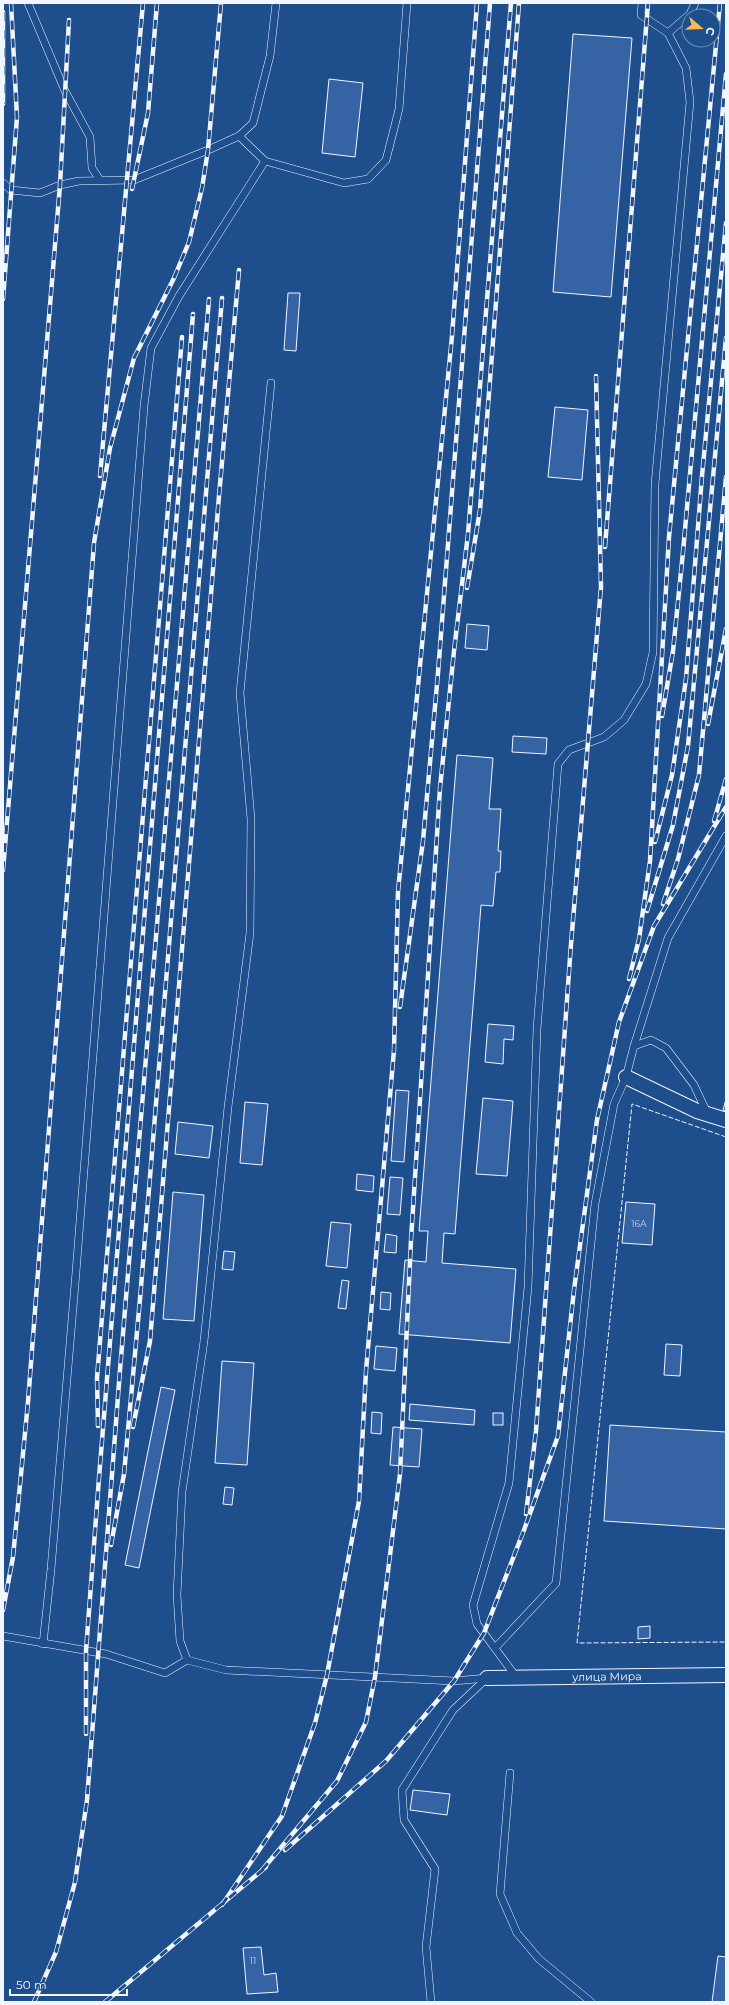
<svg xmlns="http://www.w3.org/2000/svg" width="729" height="2005" viewBox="0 0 729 2005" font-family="Montserrat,sans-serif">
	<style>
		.building { fill: #3563a3; stroke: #f2f6ff }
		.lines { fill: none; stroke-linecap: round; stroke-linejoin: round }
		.service-casing { stroke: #f2f6ff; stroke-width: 8 }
		.minor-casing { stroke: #f2f6ff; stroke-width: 16 }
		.service { stroke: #1f4e8c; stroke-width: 7 }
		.minor { stroke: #1f4e8c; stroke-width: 14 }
		.rail-casing { stroke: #f2f6ff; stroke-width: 4.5 }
		.rail { stroke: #1f4e8c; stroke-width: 3; stroke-dasharray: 9; stroke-linecap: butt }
		.fence { stroke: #f2f6ff; stroke-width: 1; stroke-dasharray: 5 2; stroke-linecap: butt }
		.labels { text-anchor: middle; stroke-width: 3; stroke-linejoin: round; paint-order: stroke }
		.number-label { font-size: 9px; fill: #c3d1e8 }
		.street-label { font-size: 11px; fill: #f2f6ff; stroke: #1f4e8c }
	</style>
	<rect width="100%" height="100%" fill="#1f4e8c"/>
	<g class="building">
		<polygon points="573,34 632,38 611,297 553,292"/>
		<polygon points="329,79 363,83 355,157 322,153"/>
		<polygon points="288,293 300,293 296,351 284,350"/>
		<polygon points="555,407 588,410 582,480 548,477"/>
		<polygon points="467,624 489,626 487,650 465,648"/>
		<polygon points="513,736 547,738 546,754 512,752"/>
		<polygon points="457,755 493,758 489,809 501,809 498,851 501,851 500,872 496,872 493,906 481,905 455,1234 444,1233 442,1263 516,1269 510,1343 399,1334 405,1260 426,1262 428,1231 419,1231"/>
		<polygon points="488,1024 514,1026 513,1040 504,1039 503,1064 485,1062"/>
		<polygon points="396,1090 409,1091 404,1162 391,1161"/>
		<polygon points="483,1098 513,1101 507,1176 476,1174"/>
		<polygon points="726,1099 726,1111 723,1110"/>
		<polygon points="245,1102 268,1104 262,1165 240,1163"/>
		<polygon points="178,1122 213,1126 209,1158 175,1154"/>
		<polygon points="357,1174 374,1176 373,1192 356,1190"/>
		<polygon points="390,1177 403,1178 400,1215 387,1214"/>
		<polygon points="173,1192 204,1195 194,1321 163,1319"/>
		<polygon points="626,1202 655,1204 652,1245 622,1243"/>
		<polygon points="331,1222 351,1224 347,1268 326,1266"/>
		<polygon points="386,1234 397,1236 396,1253 384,1252"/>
		<polygon points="224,1251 235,1252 233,1270 222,1269"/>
		<polygon points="342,1280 349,1281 346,1309 338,1308"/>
		<polygon points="381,1292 391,1293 390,1310 380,1309"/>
		<polygon points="666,1344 682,1345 680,1376 664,1375"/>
		<polygon points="376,1346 397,1348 395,1371 374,1369"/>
		<polygon points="222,1361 254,1363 247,1465 215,1463"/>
		<polygon points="161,1387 175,1390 139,1568 125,1565"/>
		<polygon points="410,1404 475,1410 474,1425 409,1420"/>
		<polygon points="372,1412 382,1413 381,1434 371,1433"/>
		<rect x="493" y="1413" width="10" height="12"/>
		<polygon points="610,1425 726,1432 726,1529 604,1521"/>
		<polygon points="393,1427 422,1429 419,1467 390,1465"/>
		<polygon points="225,1487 234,1488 232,1505 223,1504"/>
		<polygon points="650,1626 650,1638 638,1639 638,1627"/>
		<polygon points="413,1790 450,1794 447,1815 410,1810"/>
		<polygon points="261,1947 264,1975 276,1973 278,1992 247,1994 243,1948"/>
		<polygon points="718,1956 726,1957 726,2002 712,2002"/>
	</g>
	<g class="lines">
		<g class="service-casing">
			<g id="service">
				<polyline points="28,3 65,91 90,137 92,168 100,180"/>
				<polyline points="668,33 690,14 695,3"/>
				<polyline points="239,136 265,161"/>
				<polyline points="3,183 11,190 40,193 60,185 79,181 134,180 208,150 239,136 253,123 270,56 276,3"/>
				<polyline points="271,383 240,693 251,819 250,933 228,1107 204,1341 182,1492 177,1595 180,1641 187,1660 226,1670 454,1681 487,1678"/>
				<polyline points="634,1046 668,938 726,836"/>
				<polyline points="3,1636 106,1654 165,1673 187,1660"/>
				<polyline points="43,1644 51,1569 76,1272 144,406 151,348 179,296 265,161 344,183 368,179 386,160 399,109 407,3"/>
				<polyline points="495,1648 556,1583 595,1204 614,1104 626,1077 634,1046 651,1040 666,1048 694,1085 708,1115"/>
				<polyline points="517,1678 477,1624 473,1605 509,1483 528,1287 537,1029 558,764 569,750 604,737 624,720 646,684 653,652 655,484 690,102 686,68 668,33 641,15 642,3"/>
				<polyline points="510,1773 500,1894 517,1933 539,1959 591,2002"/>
				<polyline points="431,2002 426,1947 435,1869 404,1820 402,1790 453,1710 487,1678"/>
			</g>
		</g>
		<g class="minor-casing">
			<g id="minor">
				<polyline points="626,1077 697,1111 726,1120"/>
				<path id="s1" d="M487,1678L726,1675"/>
			</g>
		</g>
		<use href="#service" class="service"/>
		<use href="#minor" class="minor"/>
		<g class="rail-casing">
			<g id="rail">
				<polyline points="3,12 3,104"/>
				<polyline points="132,189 148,113 157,3"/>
				<polyline points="3,299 17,117 11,3"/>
				<polyline points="100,476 143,3"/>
				<polyline points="605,547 648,3"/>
				<polyline points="467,588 480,510 519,3"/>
				<polyline points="662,716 673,651 683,552 726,74"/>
				<polyline points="708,724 726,629"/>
				<polyline points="714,821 726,779"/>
				<polyline points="655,842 672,775 686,679 702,476 726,223"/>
				<polyline points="3,870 60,185 69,20"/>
				<polyline points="663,904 678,859 699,775 726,477"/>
				<polyline points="647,911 673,825 688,746 726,338"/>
				<polyline points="629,979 639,939 650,861 669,537 720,3"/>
				<polyline points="400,1007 423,841 438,673 490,3"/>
				<polyline points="98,1426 97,1378 182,337"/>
				<polyline points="133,1427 150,1341 219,496 239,270"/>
				<polyline points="526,1514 536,1431 571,944 601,587 596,376"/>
				<polyline points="111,1545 124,1474 140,1299 222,298"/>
				<polyline points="3,1610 13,1557 28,1402 94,543 110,448 134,358 174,278 189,242 202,188 208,150 221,3"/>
				<polyline points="86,1734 86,1651 99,1478 193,314"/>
				<polyline points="285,1850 386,1761 454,1681 484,1633 524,1530 558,1436 574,1290 597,1120 619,1022 654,926 726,807"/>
				<polyline points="262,1870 337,1781 366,1722 375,1677 400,1474 411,1240 440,788 454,651 468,534 511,3"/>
				<polyline points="222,1905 282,1816 315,1723 327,1675 359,1501 366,1371 394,1050 398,892 452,336 477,3"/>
				<polyline points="34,2002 56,1952 75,1882 87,1800 120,1370 209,299"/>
				<polyline points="105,2002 266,1867"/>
			</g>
		</g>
		<use href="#rail" class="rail"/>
		<polyline class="fence" points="726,1137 632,1104 577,1643 726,1642"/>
	</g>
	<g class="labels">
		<g class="number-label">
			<text x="639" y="1227">16А</text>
			<text x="253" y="1964">11</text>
		</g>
		<g class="street-label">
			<text dy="4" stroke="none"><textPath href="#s1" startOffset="120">улица Мира</textPath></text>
		</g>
	</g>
	<rect width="729" height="2005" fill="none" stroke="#f2f6ff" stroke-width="8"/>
	<g transform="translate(701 28) rotate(109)"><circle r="19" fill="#1f4e8c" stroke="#7391ba"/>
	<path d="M0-3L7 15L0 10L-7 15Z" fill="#ffb74d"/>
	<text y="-6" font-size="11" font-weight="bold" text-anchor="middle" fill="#f2f6ff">С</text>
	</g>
	<path d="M10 1989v6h117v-6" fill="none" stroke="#f2f6ff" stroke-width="2"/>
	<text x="16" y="1989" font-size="12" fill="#f2f6ff" stroke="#1f4e8c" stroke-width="3" paint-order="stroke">50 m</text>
</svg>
